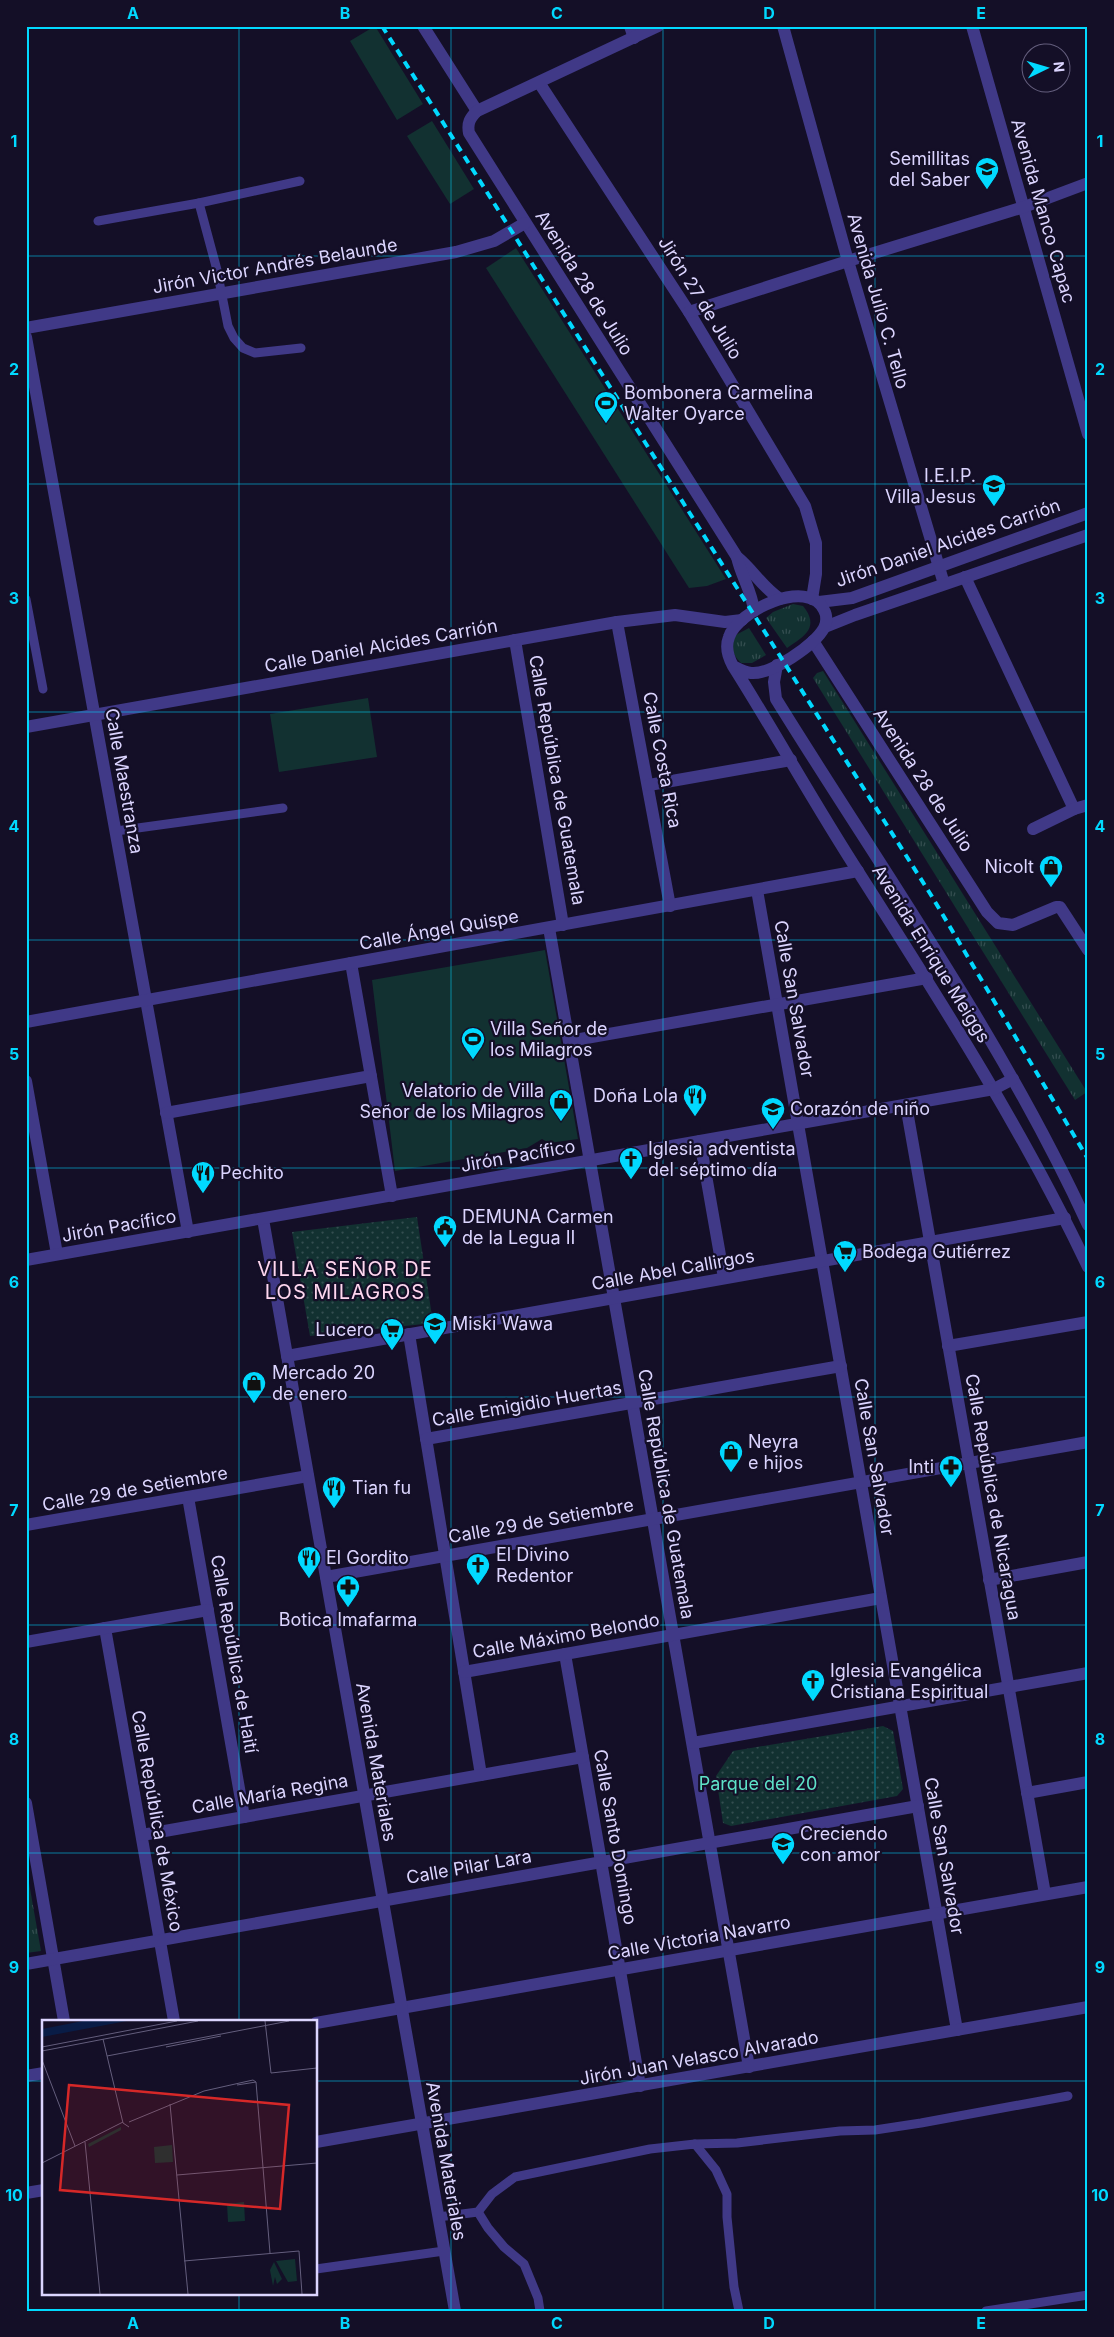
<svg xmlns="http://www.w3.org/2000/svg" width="1114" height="2337" viewBox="0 0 1114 2337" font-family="Inter,sans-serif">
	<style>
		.grass { fill: url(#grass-tufts) }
		.park { fill: url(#park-dots) }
		.pitch { fill: #123131 }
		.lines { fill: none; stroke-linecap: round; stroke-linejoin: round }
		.service { stroke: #403987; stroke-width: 9 }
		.pedestrian { stroke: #403987; stroke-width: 12 }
		.minor { stroke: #403987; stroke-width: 12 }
		.tertiary { stroke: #403987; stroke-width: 12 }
		.rail { stroke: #01d9ff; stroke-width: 4; stroke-dasharray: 8 6; stroke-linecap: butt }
		.grid { fill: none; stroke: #01d9ff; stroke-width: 1; stroke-opacity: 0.55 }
		.labels { text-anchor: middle; stroke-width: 4.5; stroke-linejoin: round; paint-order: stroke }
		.poi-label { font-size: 18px; fill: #dcd5ff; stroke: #140f27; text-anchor: start }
		.street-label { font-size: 18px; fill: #dcd5ff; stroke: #140f27 }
		.park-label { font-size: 18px; fill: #5ee2c8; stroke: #140f27 }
		.quarter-label { font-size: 20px; letter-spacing: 1px; fill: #ffd7ef; stroke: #140f27 }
		.inset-road { fill: none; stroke: #645e7d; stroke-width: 1 }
		.view { fill: #d62828; fill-opacity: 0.15; stroke: #d62828; stroke-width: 2.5 }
		.inset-edge { fill: none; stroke: #dcd5ff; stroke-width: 2.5 }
		.neatline { fill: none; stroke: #01d9ff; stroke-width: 2 }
		.grid-label { font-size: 16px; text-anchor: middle; font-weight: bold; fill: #01d9ff }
	</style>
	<defs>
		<pattern id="grass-tufts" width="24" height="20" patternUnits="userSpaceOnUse" patternTransform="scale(1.25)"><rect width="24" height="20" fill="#123131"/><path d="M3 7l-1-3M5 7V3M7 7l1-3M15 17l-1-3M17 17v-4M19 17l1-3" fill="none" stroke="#344e50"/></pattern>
		<pattern id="park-dots" width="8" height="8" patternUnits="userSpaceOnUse" patternTransform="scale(1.25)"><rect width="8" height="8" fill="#123131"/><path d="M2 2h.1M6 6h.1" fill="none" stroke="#344e50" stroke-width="1.8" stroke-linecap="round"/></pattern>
	</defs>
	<rect width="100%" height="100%" fill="#140f27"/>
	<g class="grass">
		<path d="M793,604L803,606C820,627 805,636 787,648L766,618L773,612Z"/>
		<path d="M749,628L766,655L752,663H741C733,655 731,649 732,637Z"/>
		<polygon points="823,671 1087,1092 1075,1100 813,678 817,673"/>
		<polygon points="26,1866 41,1951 26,1953"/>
	</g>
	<g class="park">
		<polygon points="417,1217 433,1323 310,1336 292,1232"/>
		<polygon points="883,1726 893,1731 903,1789 897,1796 731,1826 723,1823 716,1776 733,1751"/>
	</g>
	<g class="pitch">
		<polygon points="375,26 423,104 397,120 350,41"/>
		<polygon points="432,121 474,189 450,204 407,136"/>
		<polygon points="516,248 726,579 707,586 689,588 486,268"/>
		<polygon points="368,698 377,757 279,772 270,714"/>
		<polygon points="545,950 578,1139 549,1143 542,1139 527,1148 395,1171 372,980"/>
	</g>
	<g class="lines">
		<g class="service">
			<polyline points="199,203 300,181"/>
			<polyline points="98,221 199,203 217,270 228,326 234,338 243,348 255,353 301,348"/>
			<polyline points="26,599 43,689"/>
			<polyline points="116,831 283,808"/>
			<polyline points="695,2144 737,2143 840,2131 875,2130 921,2123 1068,2096"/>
			<polyline points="478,2212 488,2228 504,2247 524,2264 538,2298 540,2311"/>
			<polyline points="438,2217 478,2212 492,2194 515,2177 650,2149 695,2144 716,2170 727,2194 727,2217 734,2287 739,2311"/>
			<polyline points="316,2269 444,2251"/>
			<polyline points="986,2311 1088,2295"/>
		</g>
		<polyline class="pedestrian" points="777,1004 798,1124"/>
		<g class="minor">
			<polyline points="630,26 634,38"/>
			<polyline points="783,26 848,261 944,584"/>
			<polyline points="972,26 1088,434"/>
			<polyline points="540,84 689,312 805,506 816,543 816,574 812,599"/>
			<polyline points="689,312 848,261 1024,207 1088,183"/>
			<polyline points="26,337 188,1232"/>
			<polyline points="965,577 1074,809"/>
			<polyline points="617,622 670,906"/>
			<polyline points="515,640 563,925"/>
			<polyline points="813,641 987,912 998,923 1013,925 1056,907 1060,907 1088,950"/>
			<polyline points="26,727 617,622 675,615 725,622 742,620"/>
			<polyline points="649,785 791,760"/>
			<polyline points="1033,829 1074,809 1088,805"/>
			<polyline points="757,890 777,1004"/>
			<polyline points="549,928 749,2067"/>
			<polyline points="351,963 392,1196"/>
			<polyline points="26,1022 858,871"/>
			<polyline points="569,1041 927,978"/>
			<polyline points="26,1081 57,1254"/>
			<polyline points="906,1105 1045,1894"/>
			<polyline points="166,1113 371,1076"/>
			<polyline points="798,1124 957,2030"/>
			<polyline points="700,1141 724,1278"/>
			<polyline points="409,1334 481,1775"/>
			<polyline points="948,1346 1088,1322"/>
			<polyline points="287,1356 1065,1218"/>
			<polyline points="426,1439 841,1366"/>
			<polyline points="188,1497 244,1817"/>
			<polyline points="26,1525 308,1476"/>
			<polyline points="326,1577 1088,1442"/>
			<polyline points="989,1580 1088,1562"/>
			<polyline points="105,1628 174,2021"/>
			<polyline points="26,1642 208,1610"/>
			<polyline points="565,1654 640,2086"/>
			<polyline points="464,1672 881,1598"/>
			<polyline points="693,1743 1088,1673"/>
			<polyline points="1027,1793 1088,1782"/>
			<polyline points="26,1803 64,2021"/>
			<polyline points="142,1835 583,1757"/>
			<polyline points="26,1964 918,1806"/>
			<polyline points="316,2023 1088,1887"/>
			<polyline points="26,2076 44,2073"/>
		</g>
		<g class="tertiary">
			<polyline points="423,26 477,111"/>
			<path d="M658,26L477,111C470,118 467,123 469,133L737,557C753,570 762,587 780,599"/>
			<polyline points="26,328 456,252 494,241 525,223"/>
			<path d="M737,557C741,576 752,591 754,611"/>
			<polyline points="819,602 852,598 1088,513"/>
			<polyline points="825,627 855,615 1088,535"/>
			<path d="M777,665L774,682L776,699C883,872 1003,1040 1088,1225"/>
			<path d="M733,666C739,669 744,672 751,673C771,675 815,645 824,628C827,623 827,615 824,610C808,577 737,611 729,637C725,647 728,657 733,666C776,734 815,805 859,873C941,1002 1022,1128 1088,1267"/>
			<polyline points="263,1219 455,2311"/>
			<polyline points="26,1260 994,1089 1013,1079"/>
			<polyline points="316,2142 1088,2007"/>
			<polyline points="26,2193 44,2190"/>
		</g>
		<polyline class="rail" points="382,26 931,895 1088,1159"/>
	</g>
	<path class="grid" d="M239,26V2021M451,26V2311M663,26V2311M875,26V2311M26,256H1088M26,484H1088M26,712H1088M26,940H1088M26,1168H1088M26,1397H1088M26,1625H1088M26,1853H1088M26,2081H44M316,2081H1088M239,2293V2311"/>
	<defs>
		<g id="school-pin" transform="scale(1.25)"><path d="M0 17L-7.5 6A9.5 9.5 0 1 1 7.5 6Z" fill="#01d9ff" stroke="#140f27"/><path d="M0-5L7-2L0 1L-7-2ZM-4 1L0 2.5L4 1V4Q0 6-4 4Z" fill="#111"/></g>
		<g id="stadium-pin" transform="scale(1.25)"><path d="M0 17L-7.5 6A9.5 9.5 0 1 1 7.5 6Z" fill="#01d9ff" stroke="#140f27"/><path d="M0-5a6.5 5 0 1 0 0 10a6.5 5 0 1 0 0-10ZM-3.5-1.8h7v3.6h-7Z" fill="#111"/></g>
		<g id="shop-pin" transform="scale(1.25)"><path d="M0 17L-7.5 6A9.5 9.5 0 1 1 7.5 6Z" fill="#01d9ff" stroke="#140f27"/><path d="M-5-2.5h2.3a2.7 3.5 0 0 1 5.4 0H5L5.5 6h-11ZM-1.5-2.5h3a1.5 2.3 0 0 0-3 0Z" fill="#111"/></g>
		<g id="restaurant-pin" transform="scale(1.25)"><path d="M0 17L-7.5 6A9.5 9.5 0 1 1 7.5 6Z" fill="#01d9ff" stroke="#140f27"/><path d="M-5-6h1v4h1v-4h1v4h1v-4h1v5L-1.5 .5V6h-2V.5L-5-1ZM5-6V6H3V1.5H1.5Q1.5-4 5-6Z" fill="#111"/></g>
		<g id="church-pin" transform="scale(1.25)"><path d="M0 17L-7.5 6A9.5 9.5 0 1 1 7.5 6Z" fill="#01d9ff" stroke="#140f27"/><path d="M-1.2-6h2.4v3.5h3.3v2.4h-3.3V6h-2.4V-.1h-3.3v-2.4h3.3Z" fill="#111"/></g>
		<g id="civic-pin" transform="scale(1.25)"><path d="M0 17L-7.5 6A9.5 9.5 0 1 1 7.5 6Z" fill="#01d9ff" stroke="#140f27"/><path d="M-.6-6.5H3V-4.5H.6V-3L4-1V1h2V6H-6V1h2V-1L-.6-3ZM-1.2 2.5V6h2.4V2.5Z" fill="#111"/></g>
		<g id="supermarket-pin" transform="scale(1.25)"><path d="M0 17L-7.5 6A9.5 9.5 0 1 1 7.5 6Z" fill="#01d9ff" stroke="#140f27"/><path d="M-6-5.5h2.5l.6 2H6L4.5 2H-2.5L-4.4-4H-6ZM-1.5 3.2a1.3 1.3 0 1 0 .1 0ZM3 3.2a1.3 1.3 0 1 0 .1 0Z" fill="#111"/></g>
		<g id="pharmacy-pin" transform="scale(1.25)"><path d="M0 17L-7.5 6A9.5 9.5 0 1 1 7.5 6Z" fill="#01d9ff" stroke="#140f27"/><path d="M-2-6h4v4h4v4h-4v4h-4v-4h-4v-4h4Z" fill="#111"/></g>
	</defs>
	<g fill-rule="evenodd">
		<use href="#school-pin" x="987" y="169"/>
		<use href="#stadium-pin" x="606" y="403"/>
		<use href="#school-pin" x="994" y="486"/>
		<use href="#shop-pin" x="1051" y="867"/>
		<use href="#stadium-pin" x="473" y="1039"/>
		<use href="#restaurant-pin" x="695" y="1096"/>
		<use href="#shop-pin" x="561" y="1101"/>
		<use href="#school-pin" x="773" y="1109"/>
		<use href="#church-pin" x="631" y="1159"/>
		<use href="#restaurant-pin" x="203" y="1173"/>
		<use href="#civic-pin" x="445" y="1227"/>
		<use href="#supermarket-pin" x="845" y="1252"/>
		<use href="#school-pin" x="435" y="1324"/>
		<use href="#supermarket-pin" x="392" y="1330"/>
		<use href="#shop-pin" x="254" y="1383"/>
		<use href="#shop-pin" x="731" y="1452"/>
		<use href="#pharmacy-pin" x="951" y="1467"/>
		<use href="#restaurant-pin" x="334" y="1488"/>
		<use href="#restaurant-pin" x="309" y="1558"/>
		<use href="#church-pin" x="478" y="1565"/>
		<use href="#pharmacy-pin" x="348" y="1587"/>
		<use href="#church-pin" x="813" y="1681"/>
		<use href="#school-pin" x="783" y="1844"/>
	</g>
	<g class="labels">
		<g class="poi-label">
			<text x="970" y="165" text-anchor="end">Semillitas<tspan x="970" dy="21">del Saber</tspan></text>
			<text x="624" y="399">Bombonera Carmelina<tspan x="624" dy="21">Walter Oyarce</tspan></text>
			<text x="976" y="482" text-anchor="end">I.E.I.P.<tspan x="976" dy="21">Villa Jesus</tspan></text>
			<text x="1034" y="873" text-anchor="end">Nicolt</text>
			<text x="490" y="1035">Villa Señor de<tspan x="490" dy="21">los Milagros</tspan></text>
			<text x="544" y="1097" text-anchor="end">Velatorio de Villa<tspan x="544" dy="21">Señor de los Milagros</tspan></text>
			<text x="678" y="1102" text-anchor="end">Doña Lola</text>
			<text x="790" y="1115">Corazón de niño</text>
			<text x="648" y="1155">Iglesia adventista<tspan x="648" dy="21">del séptimo día</tspan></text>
			<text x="220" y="1179">Pechito</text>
			<text x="462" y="1223">DEMUNA Carmen<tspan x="462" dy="21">de la Legua II</tspan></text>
			<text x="862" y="1258">Bodega Gutiérrez</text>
			<text x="452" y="1330">Miski Wawa</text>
			<text x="374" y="1336" text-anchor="end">Lucero</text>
			<text x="272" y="1379">Mercado 20<tspan x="272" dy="21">de enero</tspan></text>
			<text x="748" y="1448">Neyra<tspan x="748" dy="21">e hijos</tspan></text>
			<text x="934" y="1473" text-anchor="end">Inti</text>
			<text x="352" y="1494">Tian fu</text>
			<text x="496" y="1561">El Divino<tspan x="496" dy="21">Redentor</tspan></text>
			<text x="326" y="1564">El Gordito</text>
			<text x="348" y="1626" text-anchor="middle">Botica Imafarma</text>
			<text x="830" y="1677">Iglesia Evangélica<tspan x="830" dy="21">Cristiana Espiritual</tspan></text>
			<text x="800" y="1840">Creciendo<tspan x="800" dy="21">con amor</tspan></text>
		</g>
		<g class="street-label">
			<text transform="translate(1043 211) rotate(74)" y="6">Avenida Manco Capac</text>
			<text transform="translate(275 266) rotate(-10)" y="6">Jirón Victor Andrés Belaunde</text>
			<text transform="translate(584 283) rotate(58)" y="6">Avenida 28 de Julio</text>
			<text transform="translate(700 298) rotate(58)" y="6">Jirón 27 de Julio</text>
			<text transform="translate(878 301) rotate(74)" y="6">Avenida Julio C. Tello</text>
			<text transform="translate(948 543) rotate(-19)" y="6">Jirón Daniel Alcides Carrión</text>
			<text transform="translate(381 646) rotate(-10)" y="6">Calle Daniel Alcides Carrión</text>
			<text transform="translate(662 760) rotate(79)" y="6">Calle Costa Rica</text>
			<text transform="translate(557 780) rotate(80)" y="6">Calle República de Guatemala</text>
			<text transform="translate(923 780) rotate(57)" y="6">Avenida 28 de Julio</text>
			<text transform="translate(124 781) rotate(80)" y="6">Calle Maestranza</text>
			<text transform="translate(439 930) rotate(-10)" y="6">Calle Ángel Quispe</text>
			<text transform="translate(931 954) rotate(58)" y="6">Avenida Enrique Meiggs</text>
			<text transform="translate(794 999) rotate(80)" y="6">Calle San Salvador</text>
			<text transform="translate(518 1156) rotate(-10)" y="6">Jirón Pacífico</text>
			<text transform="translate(119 1226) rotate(-10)" y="6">Jirón Pacífico</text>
			<text transform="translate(673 1270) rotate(-10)" y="6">Calle Abel Callirgos</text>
			<text transform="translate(527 1404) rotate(-10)" y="6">Calle Emigidio Huertas</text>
			<text transform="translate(874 1457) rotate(80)" y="6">Calle San Salvador</text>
			<text transform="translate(135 1489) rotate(-10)" y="6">Calle 29 de Setiembre</text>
			<text transform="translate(666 1494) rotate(80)" y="6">Calle República de Guatemala</text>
			<text transform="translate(993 1497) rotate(80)" y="6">Calle República de Nicaragua</text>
			<text transform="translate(541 1521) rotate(-10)" y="6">Calle 29 de Setiembre</text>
			<text transform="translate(566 1636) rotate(-10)" y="6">Calle Máximo Belondo</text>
			<text transform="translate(234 1654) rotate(80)" y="6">Calle República de Haití</text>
			<text transform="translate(376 1762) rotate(80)" y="6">Avenida Materiales</text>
			<text transform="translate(270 1794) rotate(-10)" y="6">Calle María Regina</text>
			<text transform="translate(157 1821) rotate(80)" y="6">Calle República de México</text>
			<text transform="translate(615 1837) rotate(80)" y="6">Calle Santo Domingo</text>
			<text transform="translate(944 1856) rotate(80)" y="6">Calle San Salvador</text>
			<text transform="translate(469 1867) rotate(-10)" y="6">Calle Pilar Lara</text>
			<text transform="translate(699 1938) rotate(-10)" y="6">Calle Victoria Navarro</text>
			<text transform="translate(699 2058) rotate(-10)" y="6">Jirón Juan Velasco Alvarado</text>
			<text transform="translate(446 2161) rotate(80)" y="6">Avenida Materiales</text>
		</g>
		<g class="park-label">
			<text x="758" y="1790">Parque del 20</text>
		</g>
		<g class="quarter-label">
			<text x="345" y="1276">VILLA SEÑOR DE<tspan x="345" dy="23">LOS MILAGROS</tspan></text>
		</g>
	</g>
	<g transform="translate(42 2020)">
		<rect width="275" height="275" fill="#140f27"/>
		<path d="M202,182L203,201L186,202L185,184ZM253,239L255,261L246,262L234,241ZM232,242L240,259L235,264L233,257L231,266L228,250Z" fill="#123131"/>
		<path d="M79,107V110L47,127L46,124ZM130,125L131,142L113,143L112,127Z" fill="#123131"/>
		<path d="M41,1H85L0,17V9Z" fill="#091c46"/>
		<path class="inset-road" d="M223,1L229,53L275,48M61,19L81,103L87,107M0,27L135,1M124,27L179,16M0,31L156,1M65,36L247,1M0,40L33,126M214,62L228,233M195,65L214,62M128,84L146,274M87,102L162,71L211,60L214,62M43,122L58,274M0,143L81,102M135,155L275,143M142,241L257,231L260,274"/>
		<path class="view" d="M27,65L247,85L238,189L18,170Z"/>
		<rect width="275" height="275" class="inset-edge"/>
	</g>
	<rect width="1114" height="2337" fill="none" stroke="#140f27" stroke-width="55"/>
	<g transform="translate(1046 68) rotate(85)"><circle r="24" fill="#140f27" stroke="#645e7d"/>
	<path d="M0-4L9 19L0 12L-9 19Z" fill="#01d9ff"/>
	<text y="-8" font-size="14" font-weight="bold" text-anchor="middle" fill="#dcd5ff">N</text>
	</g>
	<rect x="28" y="28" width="1058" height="2282" class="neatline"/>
	<g class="grid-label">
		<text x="133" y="19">A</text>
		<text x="345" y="19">B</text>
		<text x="557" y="19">C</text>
		<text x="769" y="19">D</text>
		<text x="981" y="19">E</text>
		<text x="14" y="147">1</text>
		<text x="1100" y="147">1</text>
		<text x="14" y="375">2</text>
		<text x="1100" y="375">2</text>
		<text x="14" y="604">3</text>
		<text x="1100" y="604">3</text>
		<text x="14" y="832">4</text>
		<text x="1100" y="832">4</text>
		<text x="14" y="1060">5</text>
		<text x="1100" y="1060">5</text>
		<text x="14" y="1288">6</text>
		<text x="1100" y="1288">6</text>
		<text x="14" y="1516">7</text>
		<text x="1100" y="1516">7</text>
		<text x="14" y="1745">8</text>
		<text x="1100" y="1745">8</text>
		<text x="14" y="1973">9</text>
		<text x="1100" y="1973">9</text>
		<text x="14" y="2201">10</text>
		<text x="1100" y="2201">10</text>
		<text x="133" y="2329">A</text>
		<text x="345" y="2329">B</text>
		<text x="557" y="2329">C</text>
		<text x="769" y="2329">D</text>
		<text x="981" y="2329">E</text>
	</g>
</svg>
